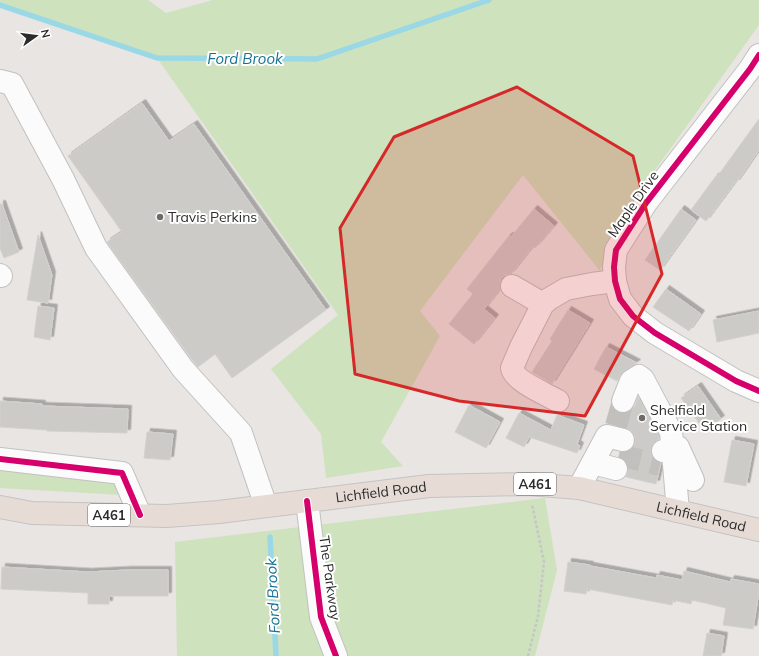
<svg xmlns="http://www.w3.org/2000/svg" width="759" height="656" viewBox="0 0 759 656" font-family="Mulish,sans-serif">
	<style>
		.green { fill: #cee2bd }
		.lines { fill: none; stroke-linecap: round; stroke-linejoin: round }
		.stream { stroke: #9ad8e5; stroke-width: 5.5 }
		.building { fill: #cdcbc8; stroke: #d3d1ce; filter: url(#shadow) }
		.minor-tunnel { stroke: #c2c0bd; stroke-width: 22; stroke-dasharray: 22 11; stroke-linecap: butt }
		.minor-casing { stroke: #c2c1c1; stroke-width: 24 }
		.highway-casing { stroke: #c5c3c2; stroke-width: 24 }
		.path { stroke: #c6c6c6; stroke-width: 2.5; stroke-dasharray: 3 2; stroke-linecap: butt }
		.minor { stroke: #fcfbfb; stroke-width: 22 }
		.highway { stroke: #e7dcd5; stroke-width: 22 }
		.cycleway-casing { stroke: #fff; stroke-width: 8 }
		.cycleway { stroke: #d6006c; stroke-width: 6 }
		.marked { fill: #d62828; fill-opacity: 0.2; stroke: #d62828; stroke-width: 3; stroke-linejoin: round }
		.poi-dot { fill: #6d6c6b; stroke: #fff; stroke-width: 1.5 }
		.labels { text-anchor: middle; stroke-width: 4; stroke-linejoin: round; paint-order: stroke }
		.shield { fill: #fff; stroke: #6b6b6b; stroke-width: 1 }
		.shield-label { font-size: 13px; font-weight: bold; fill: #2b2b2b }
		.street-label { font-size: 14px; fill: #2b2b2b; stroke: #fff }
		.poi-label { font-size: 14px; fill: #2b2b2b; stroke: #fff; text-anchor: start }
		.water-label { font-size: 15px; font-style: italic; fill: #177293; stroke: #fff }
	</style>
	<defs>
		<filter id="shadow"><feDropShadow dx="3.5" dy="-3.5" stdDeviation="0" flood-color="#0004"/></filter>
	</defs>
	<rect width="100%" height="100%" fill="#e8e5e2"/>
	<g class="green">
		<polygon points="0,0 148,0 166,13 213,0 759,0 759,25 615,226 600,271 523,175 420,311 440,336 381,442 403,466 326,478 321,434 271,369 338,315 157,58 0,3"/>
		<polygon points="0,467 113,481 124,494 122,495 0,488"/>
		<polygon points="545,498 557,570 535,656 177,656 175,542"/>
	</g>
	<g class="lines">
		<g class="stream">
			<polyline points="0,5 157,58 317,59 489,0"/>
			<polyline points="270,537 276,656"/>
		</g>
	</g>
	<g class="building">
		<polygon points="142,103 169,141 194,124 326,310 232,378 215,354 198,367 193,361 107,242 122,232 68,156"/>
		<polygon points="759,119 759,150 736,183 735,182 706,221 691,210 716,176 717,177"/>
		<polygon points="0,204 2,204 19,252 4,258 0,248"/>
		<polygon points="534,209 554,226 535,248 533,246 511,274 505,275 501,279 500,286 500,289 484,309 495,318 474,344 449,324 473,294 467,289 509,236 511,237"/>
		<polygon points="681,209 696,220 660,270 645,260"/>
		<polygon points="38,235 52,275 48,303 27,300"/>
		<polygon points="666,289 701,314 689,331 653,307"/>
		<polygon points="38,306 54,308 50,340 34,337"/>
		<polygon points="568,310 590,323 552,384 532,372 552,341 550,339"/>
		<polygon points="759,311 759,333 717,342 713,320"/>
		<polygon points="606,347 637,363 624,371 620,376 617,381 594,369"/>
		<polygon points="698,386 721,419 704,430 681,398"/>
		<polygon points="638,397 659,436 659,439 653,443 651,449 651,455 654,460 661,463 656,484 626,477 628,472 628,465 624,460 619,457 620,452 627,452 632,449 635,443 635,437 632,431 626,428 622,427 625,413 631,411 635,406"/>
		<polygon points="0,401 42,404 42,406 128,409 127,433 47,431 47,430 0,427"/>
		<polygon points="469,405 500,422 486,448 455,432"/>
		<polygon points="519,413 551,430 557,415 584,425 577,444 580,446 577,453 529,437 524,447 506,438"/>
		<polygon points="147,432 173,434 170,460 144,458"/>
		<polygon points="732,440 754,444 746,486 724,482"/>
		<polygon points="568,562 590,565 590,566 656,578 657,575 682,580 684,571 730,582 731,579 759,584 759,591 753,629 723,625 726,608 692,600 691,604 673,600 672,605 587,589 586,594 564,591"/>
		<polygon points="2,567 88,572 128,570 168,570 168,596 109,596 109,604 88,604 88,593 1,589"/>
		<polygon points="707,633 724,636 721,656 703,656"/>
	</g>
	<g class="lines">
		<g class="minor-tunnel">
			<polyline points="616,426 623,401"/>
			<polyline points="619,455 660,465"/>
		</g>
		<g class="minor-casing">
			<g id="minor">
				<polyline points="759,55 750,69 646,203 616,250 614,267 615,281 620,299 633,316 655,333 736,381 759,391"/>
				<polyline points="0,81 12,84 63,179 96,248 183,369 241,433 266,506"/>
				<polyline points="0,275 1,276"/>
				<polyline points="512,286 543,304"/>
				<path d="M558,401C546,394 514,381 512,368L521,347L543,304L549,299L566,289L592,284L615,281"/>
				<polyline points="623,401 631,381 639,376 643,379 671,432 673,453"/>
				<polyline points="678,447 693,480"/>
				<polyline points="663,451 673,453 678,511"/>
				<polyline points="0,459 122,473 140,515"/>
				<polyline points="593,463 616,469"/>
				<polyline points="579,488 607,436 623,440"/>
				<polyline points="307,501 321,617 336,656"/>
			</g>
		</g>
		<g class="highway-casing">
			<g id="highway">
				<path id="s1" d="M0,507L32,513L167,516L219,512L429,486L528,484L579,488L759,530"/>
			</g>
		</g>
		<polyline class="path" points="528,656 538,616 544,562 532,504"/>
		<use href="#minor" class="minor"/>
		<use href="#highway" class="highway"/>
		<g class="cycleway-casing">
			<g id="cycleway">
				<polyline points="759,55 750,69 646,203 616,250 614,267 615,281 620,299 633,316 655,333 736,381 759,391"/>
				<polyline points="0,459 122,473 140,515"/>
				<polyline points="307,501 321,617 336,656"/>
			</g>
		</g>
		<use href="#cycleway" class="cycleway"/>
	</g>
	<path class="marked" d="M517,87L633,156L662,274L585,416L459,401L355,374L340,228L394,137Z"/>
	<g class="poi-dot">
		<circle cx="160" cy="217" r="4"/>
		<circle cx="642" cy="418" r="4"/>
	</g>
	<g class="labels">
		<g class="shield">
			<rect x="514" y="473" width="42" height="22" rx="3"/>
			<rect x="88" y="504" width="42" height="22" rx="3"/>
		</g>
		<g class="shield-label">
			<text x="535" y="489">A461</text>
			<text x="109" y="520">A461</text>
		</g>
		<g class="street-label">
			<text transform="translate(633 204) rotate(-55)" y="5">Maple Drive</text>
			<text dy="5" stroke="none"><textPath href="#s1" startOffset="383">Lichfield Road</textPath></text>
			<text dy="5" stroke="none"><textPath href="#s1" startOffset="707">Lichfield Road</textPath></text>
			<text transform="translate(330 578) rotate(82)" y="5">The Parkway</text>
		</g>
		<g class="poi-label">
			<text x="168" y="222">Travis Perkins</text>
			<text x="650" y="415">Shelfield<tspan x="650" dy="16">Service Station</tspan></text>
		</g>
		<g class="water-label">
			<text x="245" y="64">Ford Brook</text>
			<text transform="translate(273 596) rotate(-93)" y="5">Ford Brook</text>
		</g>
	</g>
	<g transform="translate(36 36) rotate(76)" stroke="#ffffff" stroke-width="3" paint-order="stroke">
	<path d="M0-3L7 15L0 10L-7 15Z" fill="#2b2b2b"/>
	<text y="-6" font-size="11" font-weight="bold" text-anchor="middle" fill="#2b2b2b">N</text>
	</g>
</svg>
